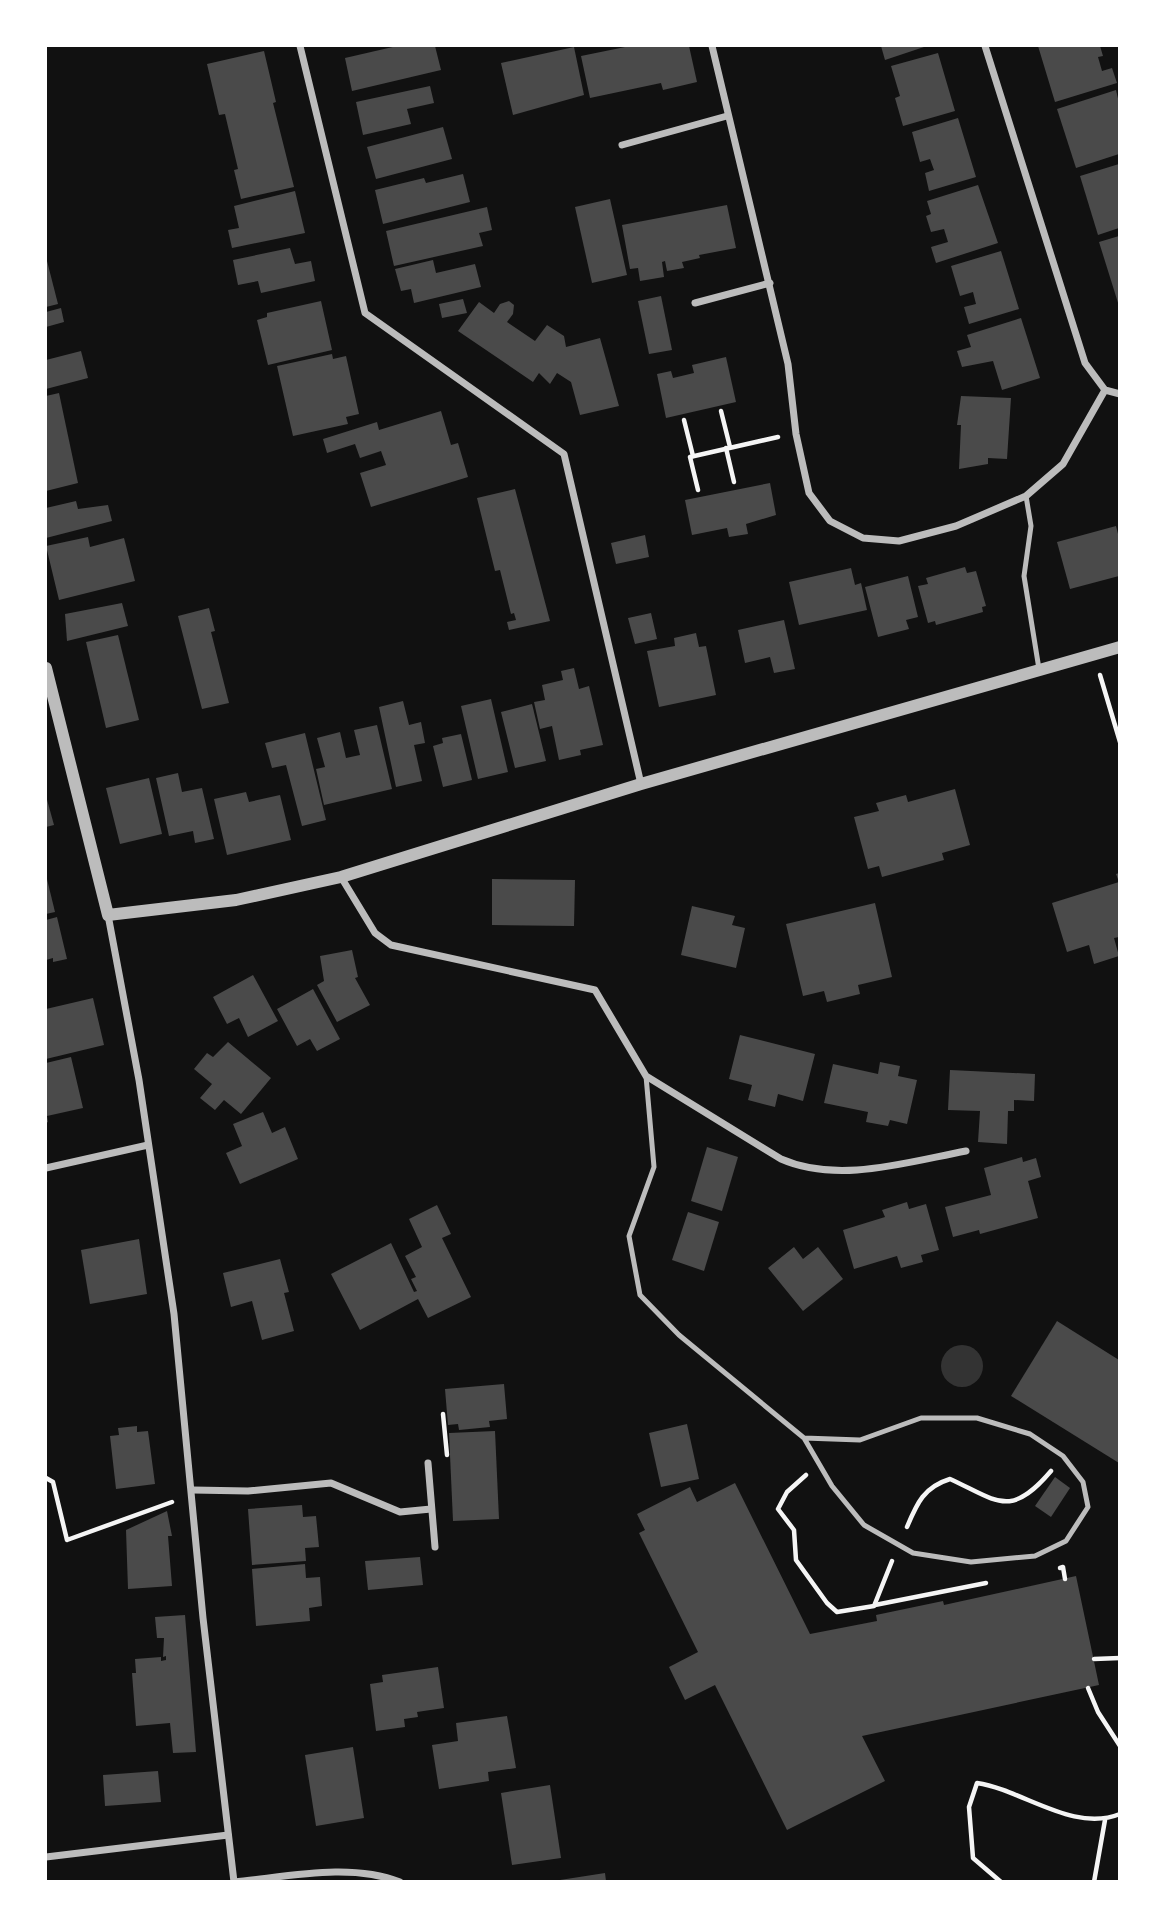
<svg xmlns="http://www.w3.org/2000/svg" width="1165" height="1927" viewBox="0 0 1165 1927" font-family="'Archivo Narrow',sans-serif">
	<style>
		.water { fill: #333 }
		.building { fill: #4a4a4a }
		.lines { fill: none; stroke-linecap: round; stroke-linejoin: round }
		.path { stroke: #f5f5f5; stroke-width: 4.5 }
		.service { stroke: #bcbcbc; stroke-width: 5 }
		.minor { stroke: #bcbcbc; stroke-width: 7 }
		.tertiary { stroke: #bcbcbc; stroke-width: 12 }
	</style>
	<rect width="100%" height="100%" fill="#111"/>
	<circle class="water" cx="962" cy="1366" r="21"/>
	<g class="building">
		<polygon points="397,46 435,46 441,70 352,91 345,58"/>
		<polygon points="630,46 689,46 697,82 663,90 661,83 590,98 581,56"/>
		<polygon points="881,46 927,46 885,60"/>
		<polygon points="1038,46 1100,46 1103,56 1098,57 1102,71 1112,68 1117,83 1055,102"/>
		<polygon points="574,47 584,95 513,115 501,63"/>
		<polygon points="264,51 276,102 273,103 294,187 241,199 234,170 238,169 225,114 219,115 207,64"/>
		<polygon points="938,53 955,111 903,126 895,98 900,96 891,66"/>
		<polygon points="430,86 434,103 407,109 411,124 363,135 356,102"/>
		<polygon points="1116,90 1119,103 1119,154 1076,168 1057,109"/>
		<polygon points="958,118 976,177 929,191 925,173 934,170 930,159 920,162 912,132"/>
		<polygon points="443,127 452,159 376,179 367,147"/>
		<polygon points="1119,164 1119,228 1098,235 1080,176"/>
		<polygon points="463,174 470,202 383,224 375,190 424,178 426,183"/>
		<polygon points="978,185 998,243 936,263 931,247 948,242 944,229 931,232 926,216 931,214 927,201"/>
		<polygon points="295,191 305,233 232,248 228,230 239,228 234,206"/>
		<polygon points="610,199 627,275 592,283 575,207"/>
		<polygon points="727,205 736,248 699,255 700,258 682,262 684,268 667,271 665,261 662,262 664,277 640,281 638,268 630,269 622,225"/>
		<polygon points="487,207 492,230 479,233 483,246 394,266 386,231"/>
		<polygon points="1119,236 1119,306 1099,242"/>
		<polygon points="290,248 295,264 311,261 315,281 261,293 258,281 238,285 233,260"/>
		<polygon points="1001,251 1019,309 969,324 964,307 976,304 973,292 960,296 951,266"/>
		<polygon points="46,257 58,304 46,307"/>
		<polygon points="433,260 436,273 475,264 481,287 414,303 411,289 401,291 395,269"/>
		<polygon points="661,296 672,350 649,354 638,301"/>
		<polygon points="463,299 467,313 442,318 439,304"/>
		<polygon points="321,301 332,350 268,365 257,320 267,317 267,313"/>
		<polygon points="509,301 514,305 513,314 507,322 535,341 547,325 564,336 566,347 600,338 619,406 580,415 571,382 557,373 550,384 539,373 533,382 458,331 479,302 494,313 500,304"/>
		<polygon points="61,308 64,322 46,327 46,312"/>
		<polygon points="1021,318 1040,378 1002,390 993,361 962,367 957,351 971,347 967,335"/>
		<polygon points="81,351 88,378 46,389 46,360"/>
		<polygon points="332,354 333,359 346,356 359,414 346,417 348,424 293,436 277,366"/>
		<polygon points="726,357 736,402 666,418 657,374 671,371 673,378 694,373 692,365"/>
		<polygon points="59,393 78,483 46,491 46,396"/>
		<polygon points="961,396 1011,398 1007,459 988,458 988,464 959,469 961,425 957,425"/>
		<polygon points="441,411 451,445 458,443 468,477 371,507 360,473 386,465 381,451 360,458 355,444 327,453 323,439 377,422 379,430"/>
		<polygon points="770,483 776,515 746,524 748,534 729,537 727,528 692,535 685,500"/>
		<polygon points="515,489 550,621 509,630 507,622 516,620 514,613 511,614 500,570 495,571 477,498"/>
		<polygon points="76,501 78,509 108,505 112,521 46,538 46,508"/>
		<polygon points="1116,526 1119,538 1119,576 1070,589 1057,542"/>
		<polygon points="645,535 649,557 616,564 611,543"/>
		<polygon points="88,537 90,547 124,538 135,581 59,600 46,546"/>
		<polygon points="965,567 967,573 976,571 986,606 982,607 983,612 936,625 935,621 928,623 918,586 928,584 926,578"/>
		<polygon points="851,568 855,585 861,583 867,610 799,625 789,582"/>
		<polygon points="908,576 918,617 906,620 909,629 878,637 865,587"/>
		<polygon points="122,603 128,626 67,641 65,614"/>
		<polygon points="209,608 215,631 211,632 229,703 202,709 178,616"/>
		<polygon points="651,613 657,639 635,644 628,618"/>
		<polygon points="784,620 795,669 774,673 770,657 745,663 738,630"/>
		<polygon points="696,633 699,647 706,646 716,695 659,707 647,651 675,646 674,638"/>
		<polygon points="118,635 139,720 106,728 86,642"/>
		<polygon points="574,668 579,689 589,686 603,745 580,750 581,755 559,760 552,726 540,729 534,702 545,700 542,685 563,680 561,671"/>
		<polygon points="491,699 508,772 478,779 461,706"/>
		<polygon points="403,701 409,725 421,722 425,743 414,745 422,781 396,787 379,707"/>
		<polygon points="532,704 546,761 515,768 501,712"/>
		<polygon points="377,725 392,789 324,805 316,769 325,767 317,738 340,732 346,758 360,755 354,730"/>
		<polygon points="305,733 326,820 302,826 286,765 272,768 265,743"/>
		<polygon points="461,734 472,780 443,787 433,746 443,743 442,738"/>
		<polygon points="178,773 182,792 202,788 214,839 195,843 193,831 169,836 156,778"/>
		<polygon points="149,778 162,834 120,844 106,788"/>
		<polygon points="955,789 970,845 942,853 944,860 882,877 879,866 868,869 854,817 879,811 876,803 906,795 908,802"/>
		<polygon points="246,792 249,802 280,795 291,840 227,855 214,799"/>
		<polygon points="46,796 54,825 46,827"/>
		<polygon points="1119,873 1119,937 1114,938 1119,956 1094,964 1089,945 1067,952 1052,903 1119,882 1116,874"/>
		<polygon points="46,875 55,912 46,914"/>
		<polygon points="492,879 575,880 574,926 492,925"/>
		<polygon points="875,903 892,977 858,985 860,994 827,1002 824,991 803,996 786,924"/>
		<polygon points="692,906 735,916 732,925 745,928 736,968 681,955"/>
		<polygon points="57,917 67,959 53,962 53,958 46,960 46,920"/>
		<polygon points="352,950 358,977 355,978 370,1005 337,1022 317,985 324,981 320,956"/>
		<polygon points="253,975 278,1021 248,1037 239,1018 227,1024 213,997"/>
		<polygon points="313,989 340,1039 317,1051 310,1039 297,1046 277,1009"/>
		<polygon points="93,998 104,1045 46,1059 46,1009"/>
		<polygon points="740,1035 815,1054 803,1101 778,1094 775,1107 748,1100 752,1085 729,1079"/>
		<polygon points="228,1042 271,1078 241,1114 224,1100 215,1110 200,1098 212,1084 194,1069 207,1053 213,1057"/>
		<polygon points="71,1057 83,1108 47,1116 48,1122 46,1123 46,1063"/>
		<polygon points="880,1062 900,1066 898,1076 917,1080 907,1124 890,1120 888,1126 866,1122 868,1112 824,1103 833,1064 878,1074"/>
		<polygon points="950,1070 1035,1074 1034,1101 1014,1100 1014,1111 1008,1111 1007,1144 978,1142 980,1111 948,1110"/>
		<polygon points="263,1112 272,1133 285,1127 298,1159 240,1184 226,1153 242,1146 233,1124"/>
		<polygon points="707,1147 738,1157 722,1211 691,1201"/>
		<polygon points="1022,1157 1023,1162 1036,1158 1041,1177 1028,1181 1038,1218 980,1234 979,1230 953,1237 945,1207 991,1195 984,1168"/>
		<polygon points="907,1202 909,1209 926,1204 939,1250 921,1255 923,1262 901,1268 897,1256 854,1269 843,1230 885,1217 882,1210"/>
		<polygon points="437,1205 451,1234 442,1238 471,1297 428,1318 418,1299 360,1330 331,1274 391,1243 414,1292 417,1291 411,1279 416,1277 405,1256 422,1247 409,1219"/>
		<polygon points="688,1212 719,1222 704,1271 672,1260"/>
		<polygon points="139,1239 147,1294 90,1304 81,1250"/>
		<polygon points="794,1247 803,1259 818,1247 843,1279 803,1311 768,1268"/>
		<polygon points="280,1259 289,1292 284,1293 294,1331 262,1340 252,1301 231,1307 223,1273"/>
		<polygon points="1057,1321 1119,1360 1119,1463 1011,1396"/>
		<polygon points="504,1384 507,1419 489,1421 490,1427 459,1430 458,1424 448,1425 445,1389"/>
		<polygon points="687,1424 699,1479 661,1487 649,1433"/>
		<polygon points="137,1426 137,1432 148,1431 155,1484 116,1489 110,1436 119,1435 118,1428"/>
		<polygon points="495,1431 499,1519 453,1521 449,1433"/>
		<polygon points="1055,1477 1070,1488 1051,1517 1035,1506"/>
		<polygon points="735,1483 810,1634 877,1621 876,1615 943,1601 944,1605 1076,1576 1099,1685 862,1736 885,1781 787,1830 715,1685 685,1700 669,1667 698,1652 639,1533 645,1530 637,1514 690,1487 697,1502"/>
		<polygon points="302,1505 303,1517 316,1516 319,1547 305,1548 306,1561 252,1565 248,1509"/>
		<polygon points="167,1511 172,1536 168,1536 172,1586 128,1589 126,1530"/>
		<polygon points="420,1557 423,1585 368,1590 365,1561"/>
		<polygon points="305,1564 306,1578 320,1577 322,1606 309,1608 310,1621 256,1626 252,1569"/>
		<polygon points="185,1615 196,1752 173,1753 170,1723 136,1726 132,1673 136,1673 135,1659 161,1657 161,1661 166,1660 166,1656 163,1657 164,1638 157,1638 155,1617"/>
		<polygon points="438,1667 444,1708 417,1712 418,1717 404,1719 405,1727 376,1731 370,1684 383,1682 382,1675"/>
		<polygon points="507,1716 516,1768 488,1772 489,1781 439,1789 432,1745 458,1741 456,1723"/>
		<polygon points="353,1747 364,1818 316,1826 305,1755"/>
		<polygon points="158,1771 161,1802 105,1806 103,1775"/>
		<polygon points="550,1785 561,1858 512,1865 501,1793"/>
		<polygon points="605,1873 606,1881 560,1881 560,1880"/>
	</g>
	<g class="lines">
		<g class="path">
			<polyline points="721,411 730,447"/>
			<polyline points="684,420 693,456"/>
			<polyline points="726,448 734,482"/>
			<polyline points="698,490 690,457 778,437"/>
			<polyline points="1100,675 1120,742"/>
			<polyline points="443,1414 447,1455"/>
			<polyline points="806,1475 787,1492 778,1509 794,1530 796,1560 827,1603 837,1612 874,1606 892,1561"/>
			<polyline points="46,1478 53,1482 67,1540 172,1502"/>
			<path d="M907,1527C917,1503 924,1487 950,1479C998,1501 1010,1519 1051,1471"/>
			<polyline points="1060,1568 1063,1567 1065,1579"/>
			<polyline points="875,1605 986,1583"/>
			<polyline points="1094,1659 1120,1658"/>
			<polyline points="1088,1688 1098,1712 1120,1746"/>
			<path d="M1001,1882L973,1858L969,1807L977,1783C1023,1790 1073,1833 1120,1814"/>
			<polyline points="1094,1882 1105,1820"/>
		</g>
		<g class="service">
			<polyline points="1026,496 1031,526 1024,576 1039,669"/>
			<polyline points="646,1076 654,1167 629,1236 640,1295 679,1335 804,1438 832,1486 864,1525 913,1553 971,1562 1035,1556 1066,1541 1088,1507 1083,1482 1063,1456 1030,1434 977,1418 921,1418 860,1440 804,1438"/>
		</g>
		<g class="minor">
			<polyline points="300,46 365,313 564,454 641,784"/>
			<polyline points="712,46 788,364 796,434 809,493 830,521 863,538 899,541 956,526 1026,496 1063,464 1105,390"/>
			<polyline points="985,46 1085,363 1105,390 1120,394"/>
			<polyline points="622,145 727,116"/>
			<polyline points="695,303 770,283"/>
			<path d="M341,877L375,933L391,945L595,990L646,1076L781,1159C838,1184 907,1162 966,1151"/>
			<polyline points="108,915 139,1080 174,1314 203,1618 234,1882"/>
			<polyline points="46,1168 148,1145"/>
			<polyline points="428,1463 435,1547"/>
			<polyline points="193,1490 248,1491 331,1483 400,1512 431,1509"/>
			<polyline points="46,1857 228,1835"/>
			<path d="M234,1882C286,1877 350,1862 400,1882"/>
		</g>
		<polyline class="tertiary" points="46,668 108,915 236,900 341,877 641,784 1120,647"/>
	</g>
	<rect width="1165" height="1927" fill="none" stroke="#ffffff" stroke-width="94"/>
</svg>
